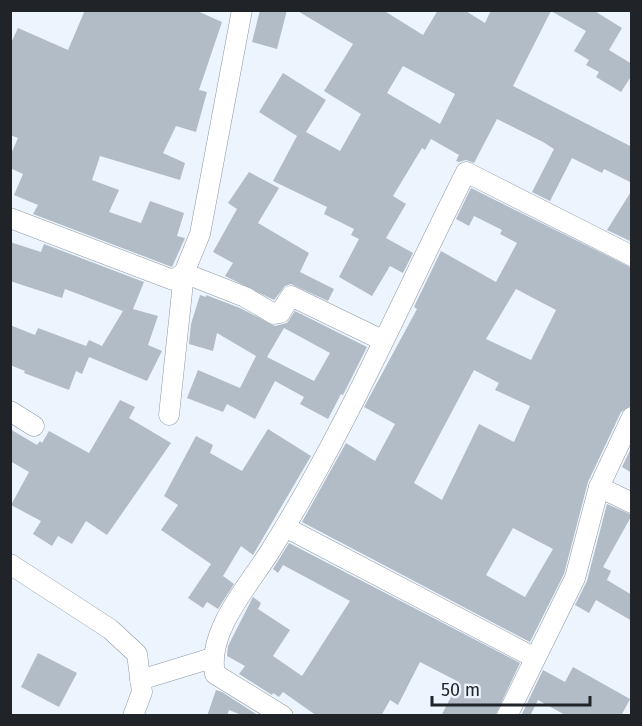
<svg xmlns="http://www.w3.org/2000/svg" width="642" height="726" viewBox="0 0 642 726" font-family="'Fira Sans',sans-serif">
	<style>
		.building { fill: #b2bcc7; fill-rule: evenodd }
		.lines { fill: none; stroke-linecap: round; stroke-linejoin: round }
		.minor-casing { stroke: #8f98a3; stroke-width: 21 }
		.minor { stroke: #fff; stroke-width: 20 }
	</style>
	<rect width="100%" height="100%" fill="#ecf4fd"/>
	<g class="building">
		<polygon points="85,10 195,10 222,22 199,90 207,92 196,132 176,126 163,153 185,163 180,180 100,156 92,180 119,190 109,212 141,223 150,201 184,213 177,236 185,238 172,267 33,214 38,205 14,195 23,174 10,168 10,156 18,138 10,135 10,45 18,28 68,50"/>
		<polygon points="260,10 287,10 277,49 252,42"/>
		<path d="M296,10H383L423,35L438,10H464L485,23L491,10H593L622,28L609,50L632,64V75L621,92L596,77L599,72L586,65L589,60L574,51L586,31L551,11L513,86L632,147V183L604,169L602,173L572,158L550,201L532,192L554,149L543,142L497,119L474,163L466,160L459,162L456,161L459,155L431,139L425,150L422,148L393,196L406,204L386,238L413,253L403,273L390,266L372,296L339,277L359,239L351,235L354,229L324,214L327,207L273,181L297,136L259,112L283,73L326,100L306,132L340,151L361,114L324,91L353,44ZM403,66L455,94L440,124L387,93Z"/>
		<polygon points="249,172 279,188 258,223 309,253 300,272 334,289 328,301 291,284 285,286 274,300 225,276 233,263 213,252 237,209 228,203"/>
		<path d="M471,188L632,268V405L621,412L588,482L564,574L530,642L302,522L346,443L375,461L395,424L364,407L417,309L414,307L441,251L496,282L517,243L500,234L502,230L474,216L469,226L456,219ZM516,289L556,310L531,360L486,339ZM474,370L499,383L495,390L530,406L514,442L479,424L442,500L414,483ZM513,528L553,549L525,597L486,575Z"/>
		<polygon points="632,190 632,242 607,230"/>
		<polygon points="10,242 41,252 44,244 144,282 133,309 158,316 148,345 162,351 147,381 89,357 82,374 76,371 69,390 24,373 25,371 10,365 10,325 35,335 38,328 86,346 89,340 102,346 123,311 65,289 62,298 10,281"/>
		<path d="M200,295L206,297V295L240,308L275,326L287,323L295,311L367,347L343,395L341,394L328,419L300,404L304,397L275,381L255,419L227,404L223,412L187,398L198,370L240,388L256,356L217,333L213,351L189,344L191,324ZM284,328L330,353L314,381L267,357Z"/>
		<polygon points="120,400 135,407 129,418 171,443 107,535 86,521 72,544 58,536 52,546 33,534 41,521 11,505 29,472 10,461 10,429 37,445 40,441 42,443 49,431 89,453"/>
		<polygon points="268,429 311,456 253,555 241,546 223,576 234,584 218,609 207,602 203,608 188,598 211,564 161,530 178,505 164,496 196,436 213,445 210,453 242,471"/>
		<polygon points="632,446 632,473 622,467"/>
		<polygon points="607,504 632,515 603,567 611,571 607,580 632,595 632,621 596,600 589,613 575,605 587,581"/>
		<polygon points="289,543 520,663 495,716 441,716 459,682 420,662 398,705 390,700 381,716 317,716 283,692 279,697 273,693 272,695 239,674 245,666 227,656 228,646 253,597 261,603 258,609 290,630 273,656 302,676 350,601 283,565 278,573 273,569"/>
		<polygon points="38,653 77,673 59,707 21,687"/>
		<polygon points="573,667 630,699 621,716 567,716 538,700 530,716 521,716 543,670 565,682"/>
		<polygon points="216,690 222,692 259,716 244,716 229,710 227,716 207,716"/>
	</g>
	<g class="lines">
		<g class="minor-casing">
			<g id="minor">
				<polyline points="10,218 173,280 184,273 200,234 242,10"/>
				<polyline points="10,411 34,426"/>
				<polyline points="169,415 184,273 245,297 274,314 280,313 291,296 382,340"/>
				<polyline points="599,487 632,503"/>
				<polyline points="285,527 535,658"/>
				<polyline points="10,564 110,629 137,654 142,692 133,716"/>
				<polyline points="140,680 212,658"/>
				<path d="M283,716L215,674C206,633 248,586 269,553C345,432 402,299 466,172L632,256"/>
				<polyline points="507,716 575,578 599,487 632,417"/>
			</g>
		</g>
		<use href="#minor" class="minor"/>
	</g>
	<rect width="642" height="726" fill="none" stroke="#202428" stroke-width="24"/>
	<path d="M432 696v9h158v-9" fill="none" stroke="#202428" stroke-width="3"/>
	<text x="441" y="696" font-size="18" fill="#202428" stroke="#ecf4fd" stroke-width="4.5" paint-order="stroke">50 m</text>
</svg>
